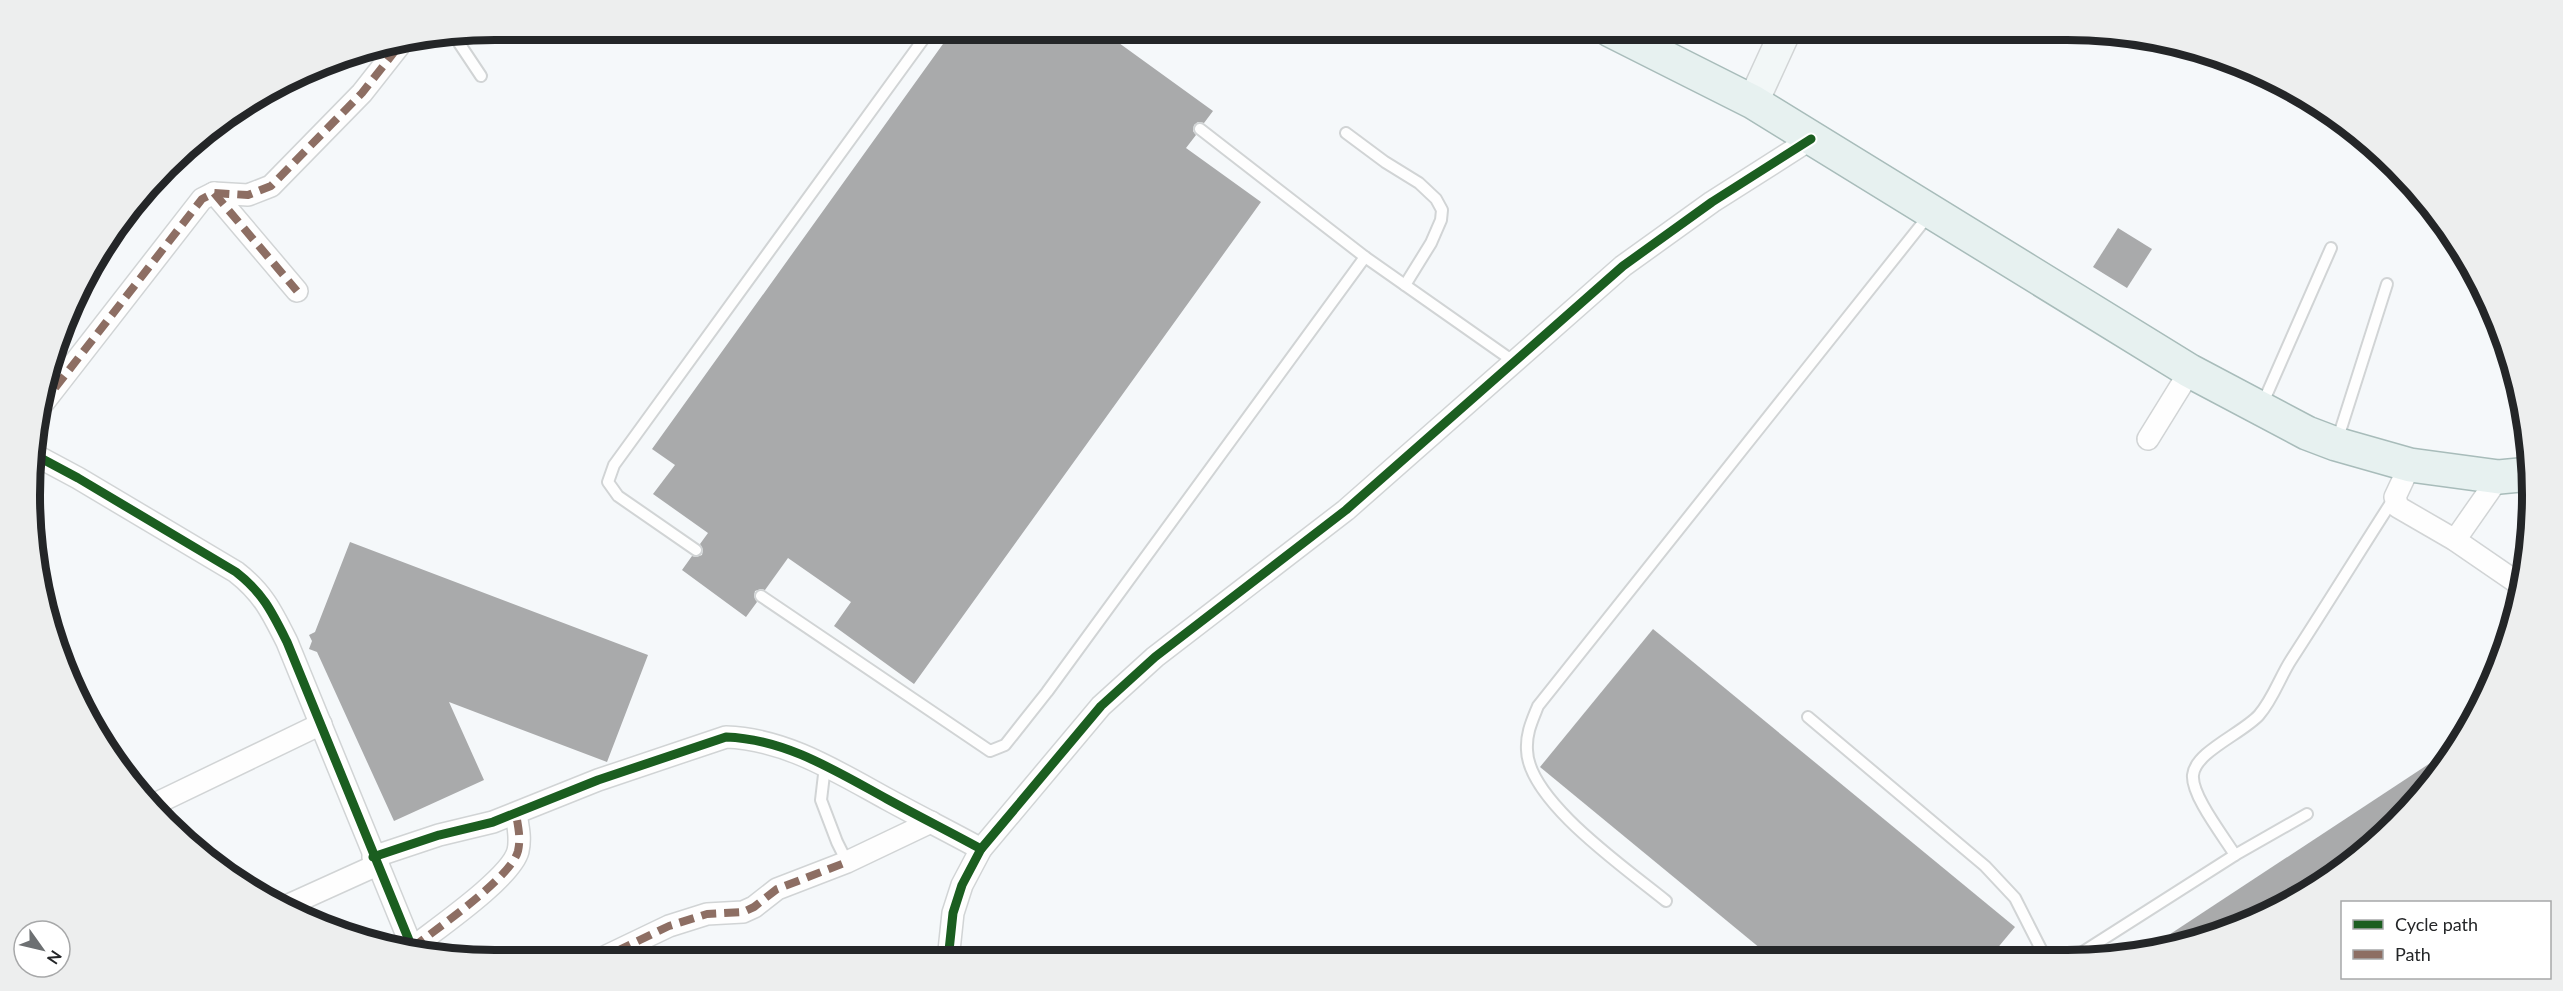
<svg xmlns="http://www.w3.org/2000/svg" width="2563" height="991" viewBox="0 0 2563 991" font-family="Lato,sans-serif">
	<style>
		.building { fill: #a9aaab }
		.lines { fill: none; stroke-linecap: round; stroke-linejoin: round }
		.lane-casing { stroke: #d1d4d5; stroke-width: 14 }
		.street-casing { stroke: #d1d4d5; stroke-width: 24 }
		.secondary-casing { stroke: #d1d4d5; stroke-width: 33 }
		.primary-casing { stroke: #a8bcba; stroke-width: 36 }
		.lane { stroke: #fefefe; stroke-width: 10 }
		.street { stroke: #fefefe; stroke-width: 21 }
		.secondary { stroke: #f2f7f7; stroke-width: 30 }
		.primary { stroke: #e7f1f0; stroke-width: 33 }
		.quiet { stroke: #8d6e63; stroke-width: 8; stroke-dasharray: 15 8; stroke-linecap: butt }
		.cycleway-casing { stroke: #fff; stroke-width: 13 }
		.cycleway { stroke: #1b5e20; stroke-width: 9 }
		.rim { fill: none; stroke: #242628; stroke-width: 8 }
	</style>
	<rect width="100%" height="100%" fill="#f5f8fa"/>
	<g class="building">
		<polygon points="953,30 1101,30 1213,111 1204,123 1198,122 1194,125 1193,131 1196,135 1186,148 1261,202 914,684 834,626 851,602 788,558 765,590 761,589 755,591 754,596 757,602 746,617 682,570 692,556 696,557 702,555 703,550 700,544 708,533 653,494 675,465 652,449"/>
		<polygon points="2118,228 2152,249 2127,288 2093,267"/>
		<polygon points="350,542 648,655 607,762 449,702 484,780 394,821 317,652 309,649 312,641 309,635 315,632"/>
		<polygon points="1653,629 2015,927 1990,957 1772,958 1540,767"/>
		<polygon points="2447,752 2449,754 2375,845 2273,913 2154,949 2152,946"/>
	</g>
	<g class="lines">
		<g class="lane-casing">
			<g id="lane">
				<polyline points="455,37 481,76"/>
				<polyline points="1200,129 1365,257 1513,361"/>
				<polyline points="1346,133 1385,162 1419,183 1436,199 1442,210 1441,220 1431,243 1405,285"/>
				<polyline points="2262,405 2331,248"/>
				<polyline points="2337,441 2387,284"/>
				<polyline points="696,550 618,496 608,482 614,465 930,30"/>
				<polyline points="761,596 990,751 1005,745 1047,692 1365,257"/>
				<polyline points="1808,717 1985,866 2015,898 2045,957"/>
				<polyline points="825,766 821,800 837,842 847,862"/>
				<path d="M2235,855C2224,837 2191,795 2193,775C2195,752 2243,733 2259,715C2273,699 2280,677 2291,660C2326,606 2360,551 2394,498"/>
				<path d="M1666,901C1627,869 1528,801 1527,750C1526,733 1532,721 1538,706L1929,215"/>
				<polyline points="2075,957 2235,855 2307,814"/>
			</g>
		</g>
		<g class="street-casing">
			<g id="street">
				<polyline points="214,193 297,291"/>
				<polyline points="41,406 202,199 214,193 248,195 271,186 362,93 399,46"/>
				<polyline points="2148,439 2190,371"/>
				<path d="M35,455L78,478L236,572C263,593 272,612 287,642L413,950"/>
				<polyline points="2410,465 2395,497 2398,507 2455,540 2522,586"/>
				<polyline points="2455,540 2499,477"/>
				<polyline points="155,804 321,724"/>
				<path d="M373,857L439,835L493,822L598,780L726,737C785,739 836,771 887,799C918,816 950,832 981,849"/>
				<polyline points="282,908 377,865"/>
				<path d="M412,948C436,929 511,878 518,851C521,838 518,826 516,814"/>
				<polyline points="948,960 953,913 962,885 981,849 1101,706 1155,657 1346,510 1623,266 1712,202 1811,139"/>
				<polyline points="596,961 669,926 707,914 743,912 754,907 777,889 847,862 931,822"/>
			</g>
		</g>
		<g class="secondary-casing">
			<polyline id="secondary" points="1753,102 1786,30"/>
		</g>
		<g class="primary-casing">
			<polyline id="primary" points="1610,30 1753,102 2190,371 2307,433 2336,444 2410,465 2499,477 2530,474"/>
		</g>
		<use href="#lane" class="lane"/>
		<use href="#street" class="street"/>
		<use href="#secondary" class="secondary"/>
		<use href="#primary" class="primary"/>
		<g class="quiet">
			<polyline points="214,193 297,291"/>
			<polyline points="41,406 202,199 214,193 248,195 271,186 362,93 399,46"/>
			<path d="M412,948C436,929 511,878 518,851C521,838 518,826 516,814"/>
			<polyline points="596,961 669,926 707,914 743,912 754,907 777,889 847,862"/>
		</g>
		<g class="cycleway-casing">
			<g id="cycleway">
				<path d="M35,455L78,478L236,572C263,593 272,612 287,642L413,950"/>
				<path d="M373,857L439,835L493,822L598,780L726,737C785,739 836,771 887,799C918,816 950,832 981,849"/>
				<polyline points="948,960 953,913 962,885 981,849 1101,706 1155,657 1346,510 1623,266 1712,202 1811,139"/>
			</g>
		</g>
		<use href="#cycleway" class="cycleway"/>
	</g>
	<path d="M0 0H2563V991H0ZM495 40H2067A455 455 0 0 1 2522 495V495A455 455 0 0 1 2067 950H495A455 455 0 0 1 40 495V495A455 455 0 0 1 495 40Z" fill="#edeeee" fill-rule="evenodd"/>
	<path class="rim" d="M495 40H2067A455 455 0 0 1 2522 495V495A455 455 0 0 1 2067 950H495A455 455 0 0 1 40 495V495A455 455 0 0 1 495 40Z"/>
	<rect x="2341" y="901" width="210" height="78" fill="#ffffff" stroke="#a7a8a9" stroke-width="1.5"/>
	<rect x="2353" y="920" width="30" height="9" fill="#1b5e20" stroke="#a7a8a9" stroke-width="1.5"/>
	<text x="2395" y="931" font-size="18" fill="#242628">Cycle path</text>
	<rect x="2353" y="950" width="30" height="9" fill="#8d6e63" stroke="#a7a8a9" stroke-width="1.5"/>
	<text x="2395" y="961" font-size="18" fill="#242628">Path</text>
	<g transform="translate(42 949) rotate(124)"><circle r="28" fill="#ffffff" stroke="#a7a8a9" stroke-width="1.5"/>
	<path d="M0-4.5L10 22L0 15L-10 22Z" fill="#6d7072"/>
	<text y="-9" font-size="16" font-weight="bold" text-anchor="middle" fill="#242628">N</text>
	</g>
</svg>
